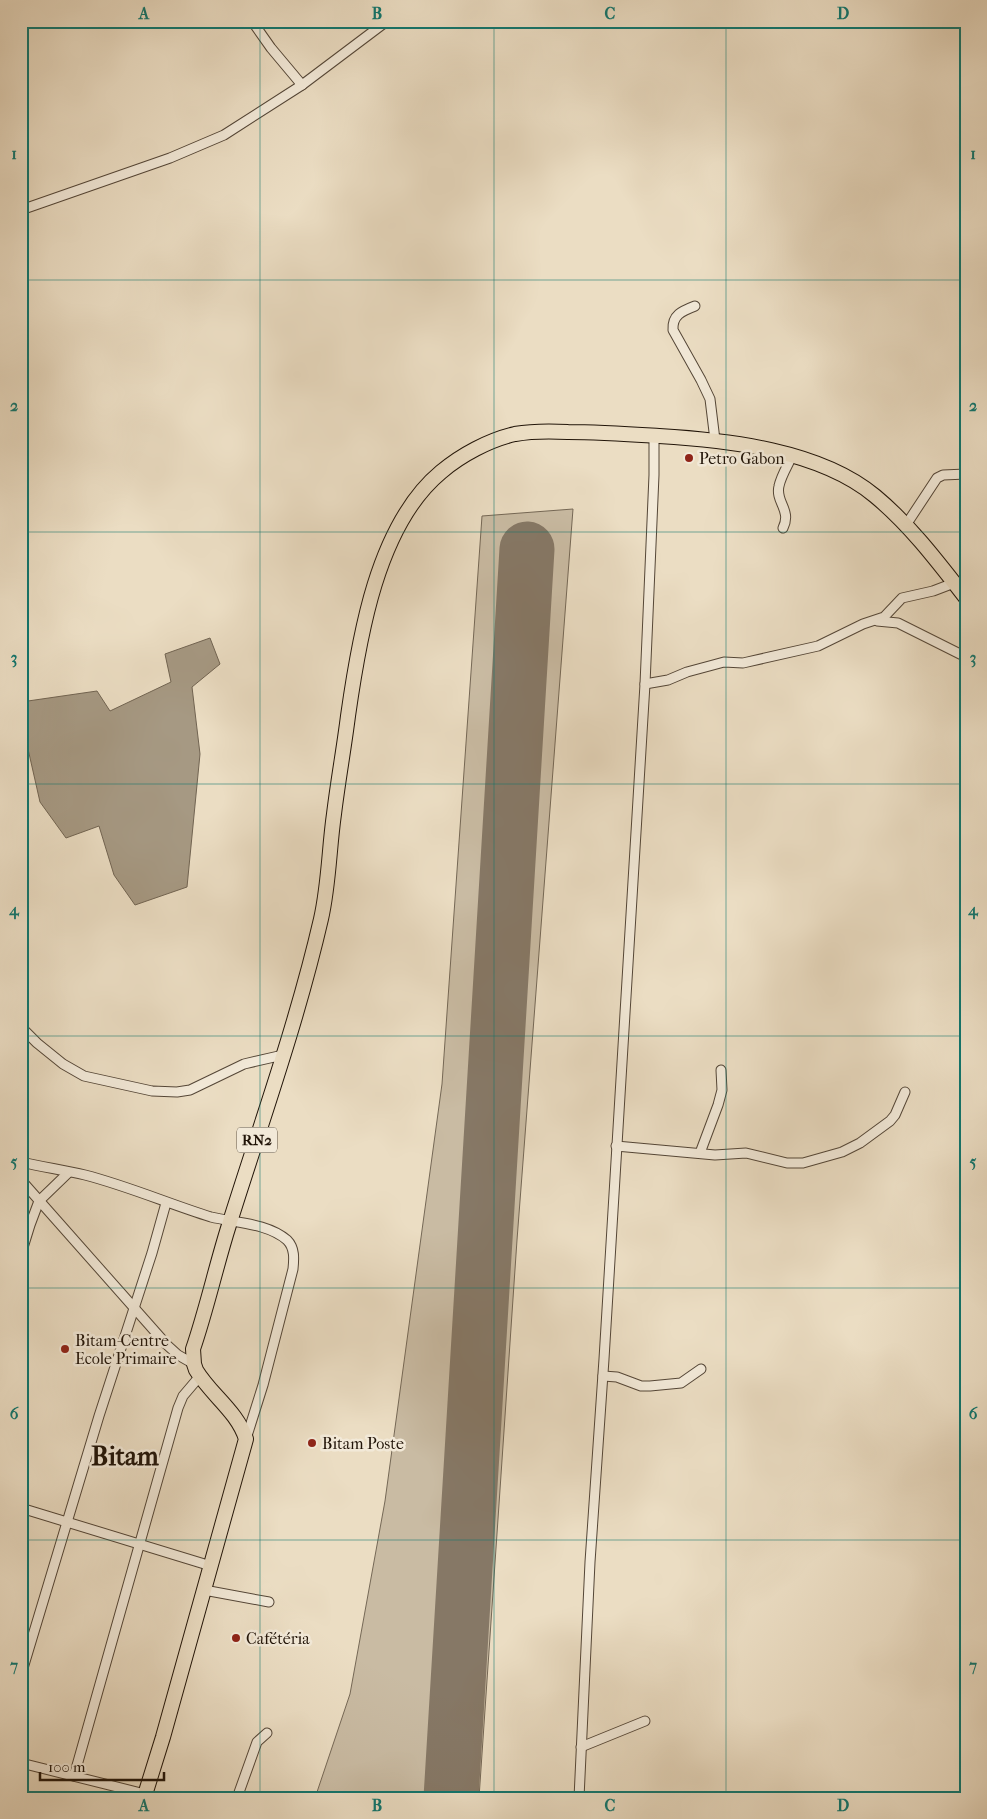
<svg xmlns="http://www.w3.org/2000/svg" width="987" height="1819" viewBox="0 0 987 1819" font-family="'IM FELL French Canon',serif">
	<style>
		.green { fill: #c9bba3; stroke: #756856 }
		.water { fill: #a69983; stroke: #716452 }
		.lines { fill: none; stroke-linecap: round; stroke-linejoin: round }
		.runway { stroke: #867866; stroke-width: 55 }
		.minor-casing { stroke: #544637; stroke-width: 11 }
		.highway-casing { stroke: #211408; stroke-width: 16 }
		.minor { stroke: #f2e9d8; stroke-width: 9 }
		.highway { stroke: #ebddc3; stroke-width: 14 }
		.grid { fill: none; stroke: #0f766e; stroke-width: 1; stroke-opacity: 0.55 }
		.poi-dot { fill: #8f2418; stroke: #f2e9d8; stroke-width: 2 }
		.labels { text-anchor: middle; stroke-width: 5; stroke-linejoin: round; paint-order: stroke }
		.shield { fill: #f2e9d8; stroke: #605446; stroke-width: 1 }
		.shield-label { font-size: 15px; font-weight: bold; fill: #211408 }
		.poi-label { font-size: 16px; fill: #211408; stroke: #f2e9d8; text-anchor: start }
		.town-label { font-size: 26px; font-weight: bold; fill: #211408; stroke: #f2e9d8 }
		.neatline { fill: none; stroke: #0f766e; stroke-width: 2 }
		.grid-label { font-size: 16px; text-anchor: middle; font-weight: bold; fill: #0f766e }
	</style>
	<rect width="100%" height="100%" fill="#ebddc3"/>
	<filter id="stains"><feTurbulence type="fractalNoise" baseFrequency=".004" numOctaves="4"/><feColorMatrix values="0 0 0 0 .2 0 0 0 0 .09 0 0 0 0 .02 0 0 0 .5 -.17"/></filter>
	<radialGradient id="worn" r=".72"><stop offset=".6" stop-color="#630" stop-opacity="0"/><stop offset="1" stop-color="#630" stop-opacity=".3"/></radialGradient>
	<polygon class="green" points="573,509 517,1240 479,1798 315,1798 350,1694 385,1501 442,1084 482,516"/>
	<polygon class="water" points="210,638 220,664 192,687 200,754 187,887 135,905 114,875 99,826 66,838 40,802 21,718 21,702 97,691 110,711 171,682 165,654"/>
	<g class="lines">
		<polyline class="runway" points="451,1798 527,549"/>
		<g class="minor-casing">
			<g id="minor">
				<polyline points="252,21 271,48 302,85"/>
				<polyline points="21,210 170,158 224,135 302,85 387,21"/>
				<path d="M695,306C682,311 672,315 673,330L701,380L710,399L715,440"/>
				<polyline points="906,525 937,478 943,475 966,474"/>
				<path d="M783,528C792,510 775,502 779,486C781,476 788,465 792,456"/>
				<polyline points="877,621 898,623 966,657"/>
				<polyline points="645,684 668,680 687,672 713,665 724,662 743,663 818,646 863,624 884,617 902,598 933,591 954,583"/>
				<polyline points="21,1027 37,1043 63,1064 84,1076 152,1091 177,1092 190,1090 244,1064 283,1055"/>
				<polyline points="616,1146 715,1155 746,1153 787,1163 803,1163 842,1152 860,1143 890,1121 895,1115 905,1092"/>
				<polyline points="700,1153 718,1105 722,1090 721,1070"/>
				<path d="M21,1162C42,1167 64,1170 85,1175C128,1186 169,1204 211,1217C236,1223 267,1223 287,1240C295,1248 294,1259 293,1269L263,1385L246,1439"/>
				<polyline points="21,1180 167,1345 178,1355 194,1364"/>
				<polyline points="21,1254 30,1225 39,1201 68,1173"/>
				<polyline points="603,1376 617,1377 641,1386 650,1386 681,1383 701,1369"/>
				<polyline points="21,1508 211,1566"/>
				<polyline points="204,1590 269,1602"/>
				<polyline points="21,1675 99,1416 152,1253 166,1203"/>
				<polyline points="581,1747 645,1721"/>
				<polyline points="21,1763 145,1794"/>
				<polyline points="74,1776 178,1408 183,1396 200,1376"/>
				<polyline points="237,1798 257,1742 267,1733"/>
				<polyline points="579,1798 590,1562 604,1359 645,684 654,475 654,436"/>
			</g>
		</g>
		<g class="highway-casing">
			<path id="highway" d="M144,1798L163,1737L246,1439C237,1411 211,1395 196,1370L194,1364L193,1349C207,1308 216,1266 229,1225C261,1123 297,1023 321,919C329,884 329,849 334,814C338,781 344,748 348,716C359,638 377,525 441,472C461,455 489,440 515,434C532,431 550,431 568,432C598,432 628,434 659,436C727,440 820,450 875,496C910,525 938,562 966,598"/>
		</g>
		<use href="#minor" class="minor"/>
		<use href="#highway" class="highway"/>
	</g>
	<path class="grid" d="M260,21V1798M494,21V1798M726,21V1798M21,280H966M21,532H966M21,784H966M21,1036H966M21,1288H966M21,1540H966"/>
	<g class="poi-dot">
		<circle cx="689" cy="458" r="5"/>
		<circle cx="65" cy="1349" r="5"/>
		<circle cx="312" cy="1443" r="5"/>
		<circle cx="236" cy="1638" r="5"/>
	</g>
	<g class="labels">
		<rect class="shield" x="237" y="1127.5" width="40" height="25" rx="4"/>
		<g class="shield-label">
			<text x="257" y="1145">RN2</text>
		</g>
		<g class="poi-label">
			<text x="699" y="464">Petro Gabon</text>
			<text x="75" y="1346">Bitam-Centre<tspan x="75" dy="18">Ecole Primaire</tspan></text>
			<text x="322" y="1449">Bitam Poste</text>
			<text x="246" y="1644">Cafétéria</text>
		</g>
		<g class="town-label">
			<text x="125" y="1465">Bitam</text>
		</g>
	</g>
	<rect width="987" height="1819" fill="none" stroke="#ebddc3" stroke-width="55"/>
	<path d="M40 1772v8h124v-8" fill="none" stroke="#211408" stroke-width="2.5"/>
	<text x="48" y="1772" font-size="15" fill="#211408" stroke="#f2e9d8" stroke-width="4" paint-order="stroke">100 m</text>
	<rect x="28" y="28" width="932" height="1764" class="neatline"/>
	<g class="grid-label">
		<text x="144" y="19">A</text>
		<text x="377" y="19">B</text>
		<text x="610" y="19">C</text>
		<text x="843" y="19">D</text>
		<text x="14" y="159">1</text>
		<text x="973" y="159">1</text>
		<text x="14" y="411">2</text>
		<text x="973" y="411">2</text>
		<text x="14" y="663">3</text>
		<text x="973" y="663">3</text>
		<text x="14" y="915">4</text>
		<text x="973" y="915">4</text>
		<text x="14" y="1167">5</text>
		<text x="973" y="1167">5</text>
		<text x="14" y="1419">6</text>
		<text x="973" y="1419">6</text>
		<text x="14" y="1671">7</text>
		<text x="973" y="1671">7</text>
		<text x="144" y="1811">A</text>
		<text x="377" y="1811">B</text>
		<text x="610" y="1811">C</text>
		<text x="843" y="1811">D</text>
	</g>
	<rect width="100%" height="100%" filter="url(#stains)"/>
	<rect width="100%" height="100%" fill="url(#worn)"/>
</svg>
